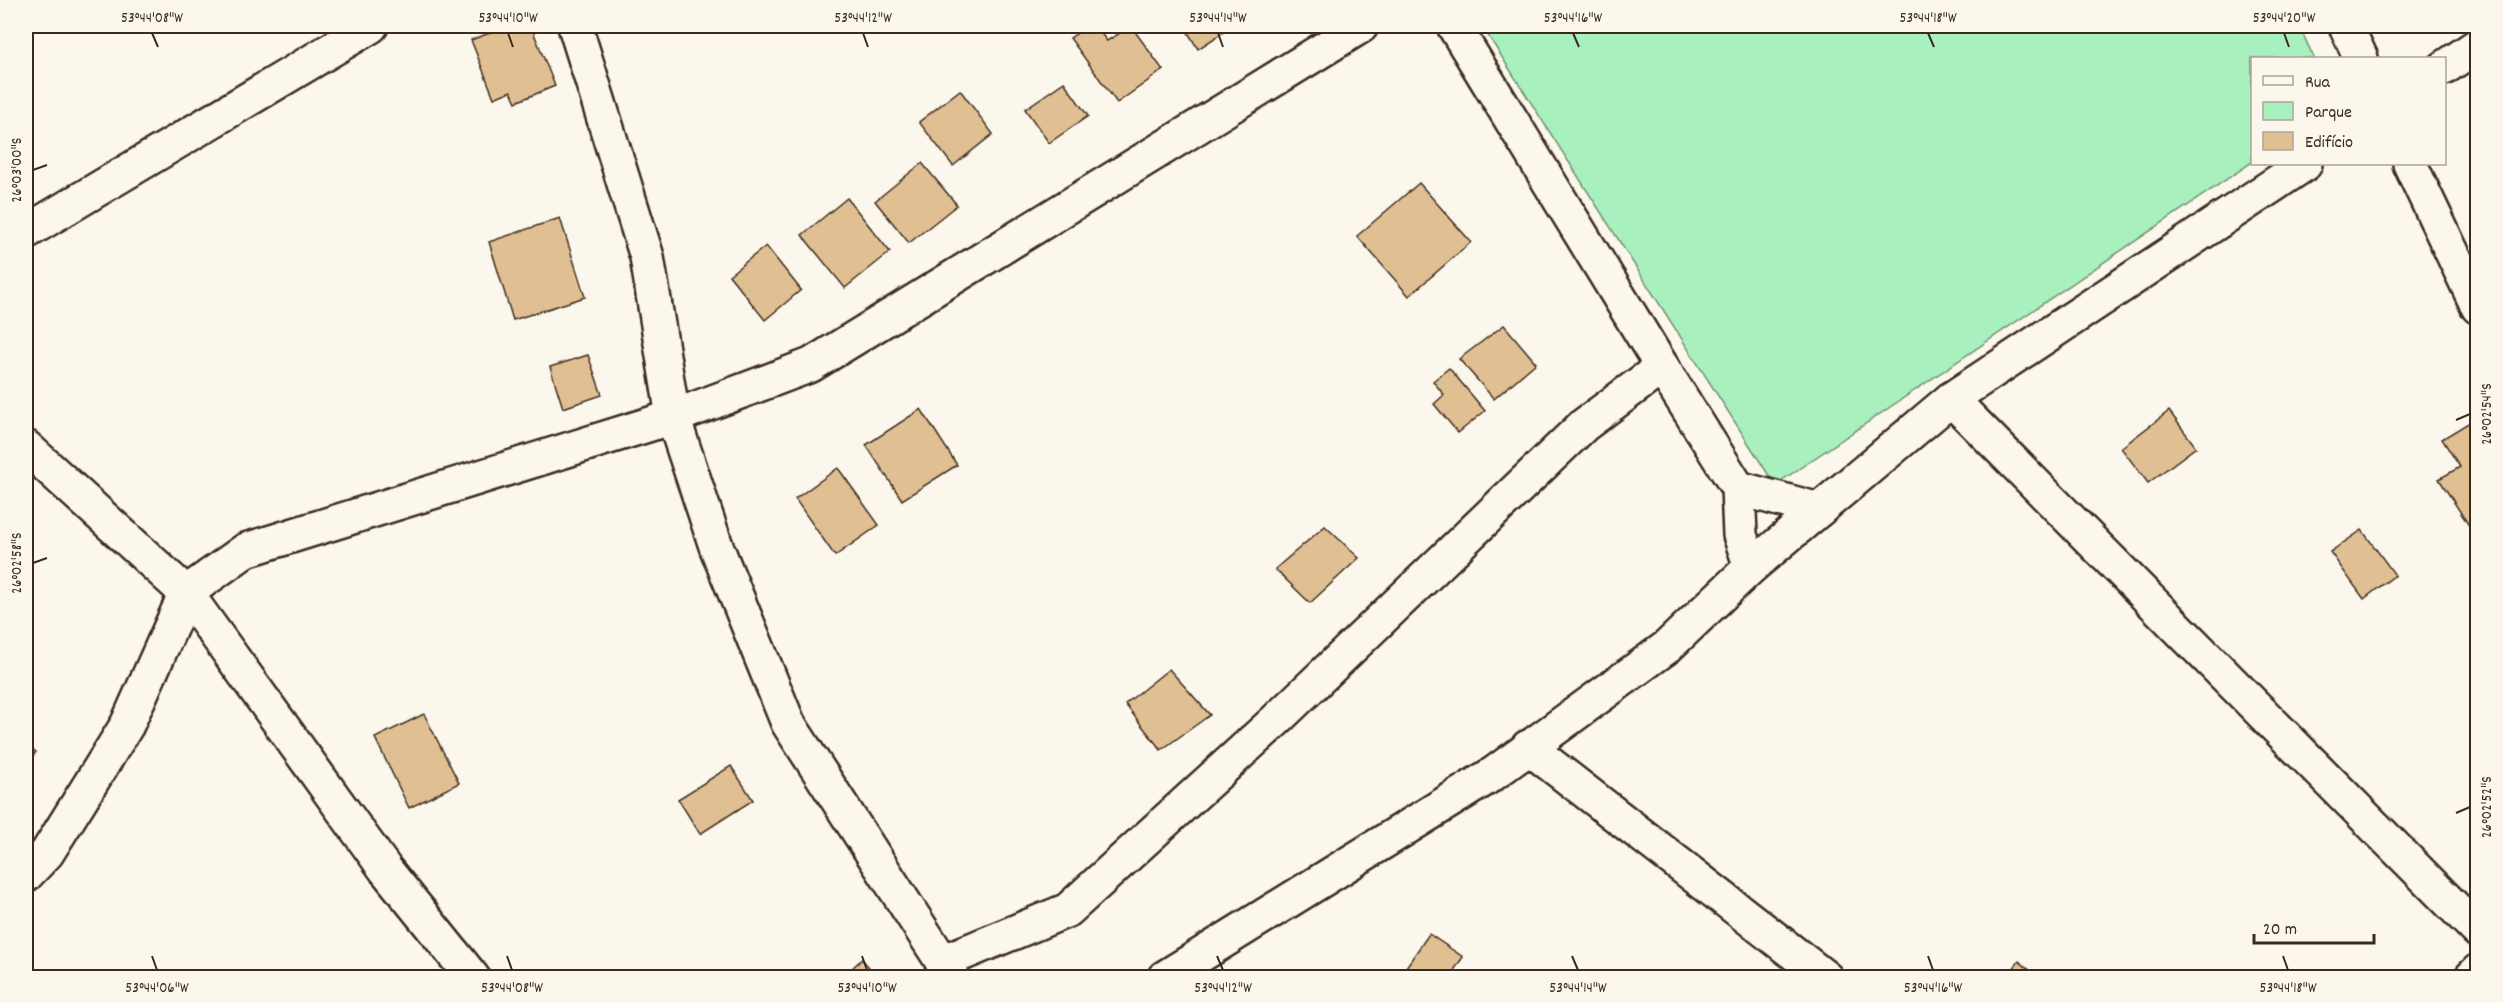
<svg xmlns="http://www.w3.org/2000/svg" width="2503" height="1003" viewBox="0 0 2503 1003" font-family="Dekko,sans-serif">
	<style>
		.green { fill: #a8f0bd; stroke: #728d6e; stroke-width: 1.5 }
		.building { fill: #e0c093; stroke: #3b2a1e; stroke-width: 1.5 }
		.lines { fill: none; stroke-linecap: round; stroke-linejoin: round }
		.street-casing { stroke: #3b2a1e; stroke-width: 38 }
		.street { stroke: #fbf7ec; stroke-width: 33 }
		.ticks { fill: none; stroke: #3b2a1e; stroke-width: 2 }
		.neatline { fill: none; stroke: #3b2a1e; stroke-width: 2 }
		.ticks-label { font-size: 15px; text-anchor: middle; fill: #3b2a1e }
	</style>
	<rect width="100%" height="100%" fill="#fbf7ec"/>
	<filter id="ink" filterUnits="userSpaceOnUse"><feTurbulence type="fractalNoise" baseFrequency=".0167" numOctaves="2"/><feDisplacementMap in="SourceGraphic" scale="12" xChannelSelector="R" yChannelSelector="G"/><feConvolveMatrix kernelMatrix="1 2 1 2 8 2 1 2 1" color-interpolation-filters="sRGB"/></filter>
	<g filter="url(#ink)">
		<polygon class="green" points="1482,26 2299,26 2314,58 2252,58 2252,162 1775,485"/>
		<g class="building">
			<polygon points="508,26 531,26 555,86 516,102 511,91 494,98 471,40"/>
			<polygon points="1088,26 1095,26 1107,41 1131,26 1163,70 1117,103 1070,38"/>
			<polygon points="1184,26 1233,26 1198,49"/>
			<polygon points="1064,82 1088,116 1049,143 1025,109"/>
			<polygon points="960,90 993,134 953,166 919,122"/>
			<polygon points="922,163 957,205 909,243 875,201"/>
			<polygon points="1419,183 1471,242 1409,296 1357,236"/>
			<polygon points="847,198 890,252 845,288 802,235"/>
			<polygon points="560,218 585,297 513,320 489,242"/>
			<polygon points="766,246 801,290 765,320 729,275"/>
			<polygon points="1504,325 1536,363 1494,399 1459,359"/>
			<polygon points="588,355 602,395 563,408 550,367"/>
			<polygon points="1449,368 1485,411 1458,433 1434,404 1444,395 1433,381"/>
			<polygon points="921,409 957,465 902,500 866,445"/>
			<polygon points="2169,411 2196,447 2148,483 2121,448"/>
			<polygon points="2478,417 2478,537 2477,538 2439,479 2460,467 2442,439"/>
			<polygon points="838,468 879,525 835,556 795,499"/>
			<polygon points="1325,526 1359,558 1310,603 1275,569"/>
			<polygon points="2362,530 2395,575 2364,599 2330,552"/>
			<polygon points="1169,669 1210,715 1161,750 1125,704"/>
			<polygon points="424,714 459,783 409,808 375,738"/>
			<polygon points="26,745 36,752 26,766"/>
			<polygon points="731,766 753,800 700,834 678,799"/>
			<polygon points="1429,934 1463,957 1449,978 1421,978 1406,967"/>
			<polygon points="862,959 878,978 841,978"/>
			<polygon points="2019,961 2039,978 2006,978"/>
		</g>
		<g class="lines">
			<g class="street-casing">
				<g id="street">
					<polyline points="575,26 647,257 673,417 716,546 788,723 953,978"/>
					<polyline points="1454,26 1662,367"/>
					<polyline points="2346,26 2361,58"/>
					<polyline points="2444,68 2478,45"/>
					<polyline points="2410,164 2478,307"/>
					<polyline points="26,232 371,26"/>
					<polyline points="1951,399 2478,931"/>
					<polyline points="26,447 186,593 386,870 473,978"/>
					<polyline points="1738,488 1819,510"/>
					<polyline points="1528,747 1826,978"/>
					<polyline points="26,875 47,853 127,725 186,593 246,550 673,417 811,365 1361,26"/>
					<polyline points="942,962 1068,910 1275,721 1584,425 1662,367 1738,488 1740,535 1751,567"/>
					<polyline points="1164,978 1493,774 1667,647 1751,567 1951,399 2305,164"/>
					<polyline points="2471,978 2478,971"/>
				</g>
			</g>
			<use href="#street" class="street"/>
		</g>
	</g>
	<path class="ticks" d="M152,33L158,47M508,33L513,47M863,33L868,47M1218,33L1223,47M1573,33L1579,47M1928,33L1934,47M2284,33L2289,47M33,170L47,165M2456,420L2470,414M33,563L47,558M2456,813L2470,807M152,956L157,970M507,956L512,970M862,956L867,970M1217,956L1223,970M1572,956L1578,970M1928,956L1933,970M2283,956L2288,970"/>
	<rect width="2503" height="1003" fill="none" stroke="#fbf7ec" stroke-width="66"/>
	<rect x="2251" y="57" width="195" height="108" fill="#fbf7ec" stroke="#aea59a" stroke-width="1.5"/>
	<rect x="2263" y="76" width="30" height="9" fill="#fbf7ec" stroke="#aea59a" stroke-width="1.5"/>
	<text x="2305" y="87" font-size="18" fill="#3b2a1e">Rua</text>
	<rect x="2263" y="102" width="30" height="18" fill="#a8f0bd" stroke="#aea59a" stroke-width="1.5"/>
	<text x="2305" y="117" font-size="18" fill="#3b2a1e">Parque</text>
	<rect x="2263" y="132" width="30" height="18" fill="#e0c093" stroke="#aea59a" stroke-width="1.5"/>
	<text x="2305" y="147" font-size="18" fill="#3b2a1e">Edifício</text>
	<path d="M2254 934v9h120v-9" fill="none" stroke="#3b2a1e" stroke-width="3"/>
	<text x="2263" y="934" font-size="18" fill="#3b2a1e" stroke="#fbf7ec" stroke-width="4.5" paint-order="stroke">20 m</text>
	<rect x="33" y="33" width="2437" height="937" class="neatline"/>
	<g class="ticks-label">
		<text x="152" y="22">53°44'08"W</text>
		<text x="508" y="22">53°44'10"W</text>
		<text x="863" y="22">53°44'12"W</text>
		<text x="1218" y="22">53°44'14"W</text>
		<text x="1573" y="22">53°44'16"W</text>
		<text x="1928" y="22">53°44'18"W</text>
		<text x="2284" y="22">53°44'20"W</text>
		<text transform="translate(16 170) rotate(-90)" y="5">26°03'00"S</text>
		<text transform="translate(2486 414) rotate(-90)" y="5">26°02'54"S</text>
		<text transform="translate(16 563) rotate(-90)" y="5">26°02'58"S</text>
		<text transform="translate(2486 807) rotate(-90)" y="5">26°02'52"S</text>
		<text x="157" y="992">53°44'06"W</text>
		<text x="512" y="992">53°44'08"W</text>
		<text x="867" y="992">53°44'10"W</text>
		<text x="1223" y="992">53°44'12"W</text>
		<text x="1578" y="992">53°44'14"W</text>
		<text x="1933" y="992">53°44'16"W</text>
		<text x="2288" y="992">53°44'18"W</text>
	</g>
</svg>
